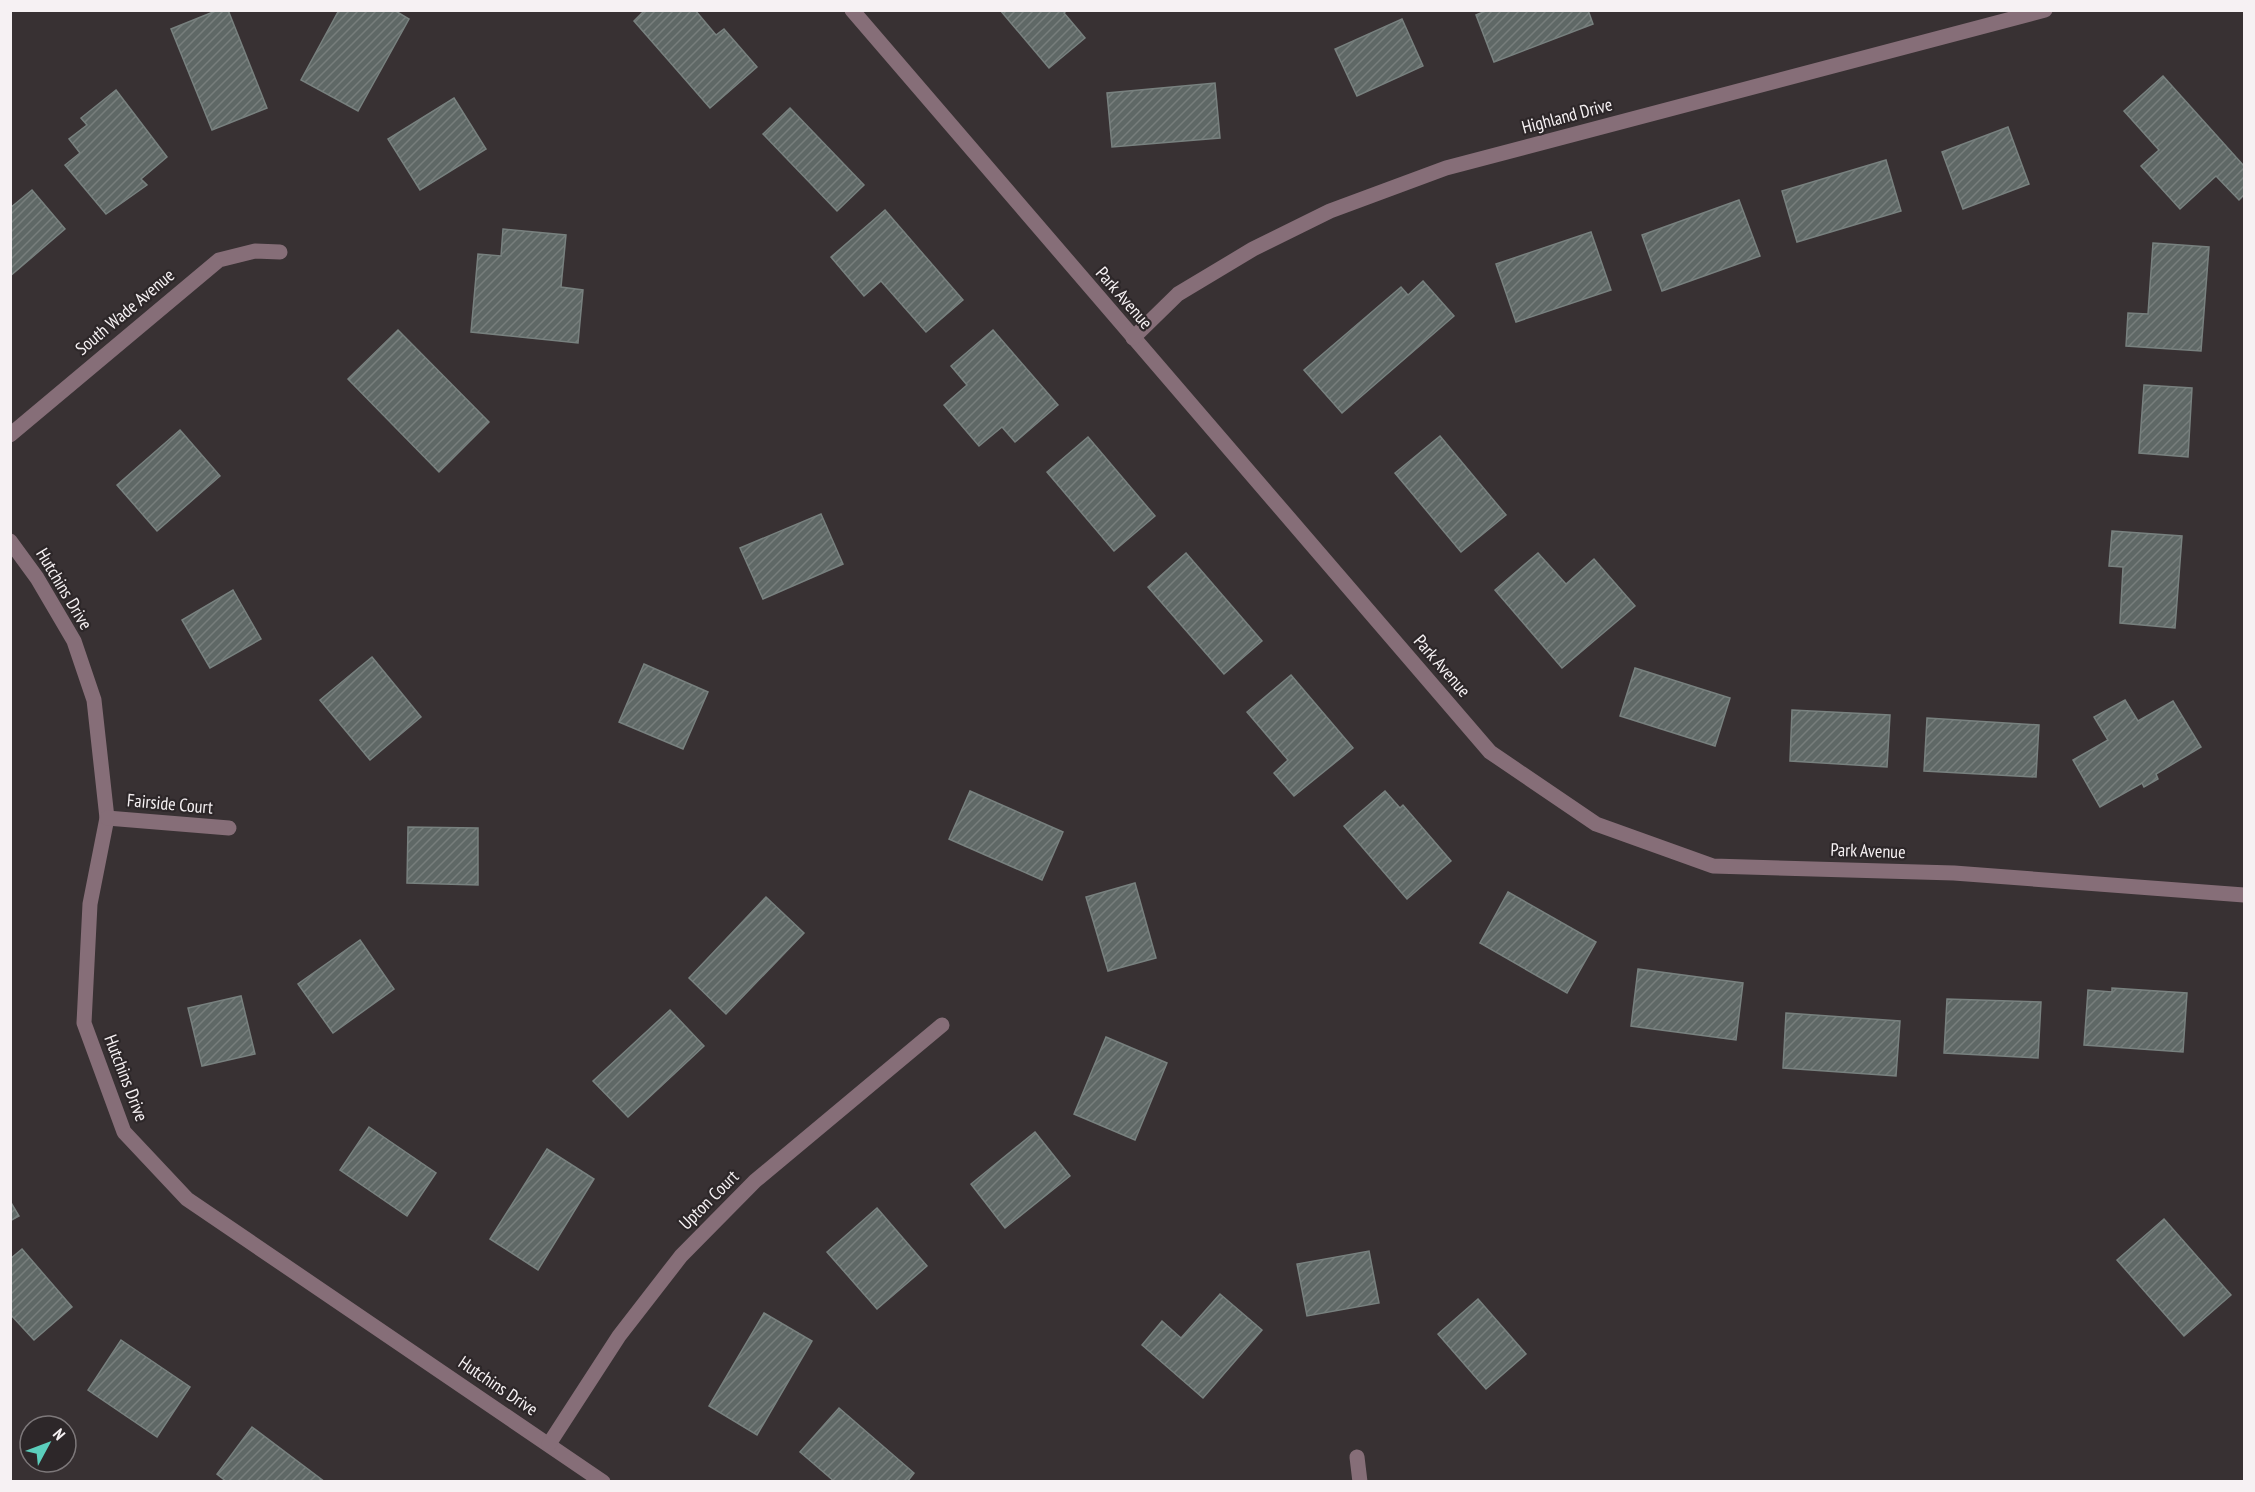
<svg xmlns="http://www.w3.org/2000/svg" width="2255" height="1492" viewBox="0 0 2255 1492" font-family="'PT Sans Narrow',sans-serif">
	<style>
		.building { fill: url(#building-hatch); stroke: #78817f; stroke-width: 1.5 }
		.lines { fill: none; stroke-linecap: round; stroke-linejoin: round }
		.street { stroke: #866e78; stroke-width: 15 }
		.labels { text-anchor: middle; stroke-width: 4.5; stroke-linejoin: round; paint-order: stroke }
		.street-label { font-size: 18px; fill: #f6f1f3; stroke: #2d2729 }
	</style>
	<defs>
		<pattern id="building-hatch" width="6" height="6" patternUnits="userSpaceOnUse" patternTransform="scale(1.5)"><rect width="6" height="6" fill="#5f6866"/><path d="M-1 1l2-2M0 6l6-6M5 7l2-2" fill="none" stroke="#777e7c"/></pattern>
	</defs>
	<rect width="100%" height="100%" fill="#383133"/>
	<g class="building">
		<polygon points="218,10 228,10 267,108 212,130 171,29"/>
		<polygon points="339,10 394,10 409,19 358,111 301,80"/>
		<polygon points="645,10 695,10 716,35 724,29 757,67 710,108 634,21"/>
		<polygon points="1000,10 1067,10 1064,13 1085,38 1049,68"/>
		<polygon points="1488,10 1588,10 1593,24 1494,62 1476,15"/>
		<polygon points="1402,19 1423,66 1357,96 1335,49"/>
		<polygon points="2163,76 2244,166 2244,195 2239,200 2216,176 2180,209 2141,166 2159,150 2124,111"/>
		<polygon points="1215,83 1220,138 1112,147 1107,93"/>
		<polygon points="116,90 167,157 141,179 147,185 106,214 65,165 80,153 69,139 87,125 81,118"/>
		<polygon points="454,98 486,149 420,190 388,139"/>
		<polygon points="790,108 864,185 837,211 763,134"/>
		<polygon points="2008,127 2029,184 1963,209 1942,152"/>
		<polygon points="1886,160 1901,211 1797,242 1782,191"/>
		<polygon points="32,190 65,229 10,276 10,208"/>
		<polygon points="1739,200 1760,256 1662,291 1642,235"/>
		<polygon points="885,210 963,300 926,332 881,281 864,296 831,257"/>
		<polygon points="503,229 566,235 561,287 583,290 578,343 471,332 478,254 501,256"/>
		<polygon points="1591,232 1611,290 1516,322 1496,264"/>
		<polygon points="2153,243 2209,247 2201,351 2126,346 2128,313 2148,314"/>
		<polygon points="1423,281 1454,316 1342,413 1304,370 1401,287 1408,295"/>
		<polygon points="398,330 489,422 439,472 348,379"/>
		<polygon points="993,330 1058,405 1015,442 1002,427 979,446 944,405 967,385 951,366"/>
		<polygon points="2144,385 2192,388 2188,457 2139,453"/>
		<polygon points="180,430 220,476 157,531 117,485"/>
		<polygon points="1440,436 1506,515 1461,552 1395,473"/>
		<polygon points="1088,437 1155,516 1114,551 1047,472"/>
		<polygon points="821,514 843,564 763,599 740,548"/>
		<polygon points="2112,531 2182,536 2175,628 2120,623 2123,567 2109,566"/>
		<polygon points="1186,553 1262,641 1224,674 1148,587"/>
		<polygon points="1538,553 1566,584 1594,559 1635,606 1562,668 1495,590"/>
		<polygon points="233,590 261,639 210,668 182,620"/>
		<polygon points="372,657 421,717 370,760 320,700"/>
		<polygon points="644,664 708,692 683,749 619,722"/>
		<polygon points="1635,668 1730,698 1715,746 1620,716"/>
		<polygon points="1291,675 1353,748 1294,796 1274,773 1288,760 1247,712"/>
		<polygon points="2125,700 2138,721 2173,701 2201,747 2156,774 2158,779 2144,787 2142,783 2100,807 2073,760 2108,740 2094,717"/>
		<polygon points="1792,710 1890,715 1887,767 1790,761"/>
		<polygon points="1927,718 2039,725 2036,777 1924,771"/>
		<polygon points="970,791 1063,832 1042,880 949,839"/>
		<polygon points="1385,791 1400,808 1403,805 1451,861 1407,899 1344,826"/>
		<polygon points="408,827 478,828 478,885 407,883"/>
		<polygon points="1135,883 1156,958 1108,971 1086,897"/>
		<polygon points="1508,892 1596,942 1567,993 1480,943"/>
		<polygon points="766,897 804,933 726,1014 689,978"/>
		<polygon points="360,940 394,989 333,1033 298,984"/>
		<polygon points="1638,969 1743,983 1736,1040 1631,1026"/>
		<polygon points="2112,988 2187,993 2183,1052 2084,1045 2088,990 2112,992"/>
		<polygon points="241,996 255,1054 202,1066 188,1008"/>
		<polygon points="1947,999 2041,1002 2038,1058 1944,1053"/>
		<polygon points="670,1010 704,1046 628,1117 593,1081"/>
		<polygon points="1786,1013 1900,1021 1896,1076 1783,1068"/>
		<polygon points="1106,1037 1167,1063 1135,1140 1074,1114"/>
		<polygon points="369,1127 436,1173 407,1216 340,1170"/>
		<polygon points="1035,1132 1070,1176 1005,1228 971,1184"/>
		<polygon points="547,1149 594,1179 538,1270 490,1239"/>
		<polygon points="10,1201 19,1216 10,1221"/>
		<polygon points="877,1208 927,1266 877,1309 827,1252"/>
		<polygon points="2164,1219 2231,1295 2184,1336 2117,1260"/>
		<polygon points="22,1249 72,1307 34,1340 10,1314 10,1259"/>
		<polygon points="1369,1251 1379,1303 1307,1316 1297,1264"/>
		<polygon points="1220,1294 1262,1330 1203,1398 1142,1345 1162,1321 1181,1338"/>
		<polygon points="1478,1299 1526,1354 1486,1389 1438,1334"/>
		<polygon points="764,1313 812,1341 757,1435 709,1406"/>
		<polygon points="121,1340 190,1387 157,1437 88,1390"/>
		<polygon points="839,1408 914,1473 907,1482 835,1482 800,1452"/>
		<polygon points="252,1427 325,1482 227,1482 217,1474"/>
	</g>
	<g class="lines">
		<g class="street">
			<polyline points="852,10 1490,752 1596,824 1713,866 1954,873 2244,895"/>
			<polyline points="1133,338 1178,294 1253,249 1330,211 1446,168 2045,10"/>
			<polyline points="10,435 219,260 255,251 280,252"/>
			<polyline points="10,541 37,578 74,641 94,700 107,818 90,904 84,1023 124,1132 187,1199 603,1482"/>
			<polyline points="107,818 229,828"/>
			<polyline points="549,1444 619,1336 681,1256 755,1181 942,1025"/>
			<polyline points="1357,1457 1360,1482"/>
		</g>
	</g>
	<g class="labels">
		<g class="street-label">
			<text transform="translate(1567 116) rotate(-15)" y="6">Highland Drive</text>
			<text transform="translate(1124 298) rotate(49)" y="6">Park Avenue</text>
			<text transform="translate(125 312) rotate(-40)" y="6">South Wade Avenue</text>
			<text transform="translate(64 589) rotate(59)" y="6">Hutchins Drive</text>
			<text transform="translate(1442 666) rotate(49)" y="6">Park Avenue</text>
			<text transform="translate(170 804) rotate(5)" y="6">Fairside Court</text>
			<text transform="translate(1868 851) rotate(2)" y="6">Park Avenue</text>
			<text transform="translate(126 1078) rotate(69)" y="6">Hutchins Drive</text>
			<text transform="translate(709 1200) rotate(-45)" y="6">Upton Court</text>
			<text transform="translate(498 1386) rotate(34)" y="6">Hutchins Drive</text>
		</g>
	</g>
	<rect width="2255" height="1492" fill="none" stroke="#f6f1f3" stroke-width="24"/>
	<g transform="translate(48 1444) rotate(49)"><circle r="28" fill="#2d2729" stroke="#7d787a" stroke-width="1.5"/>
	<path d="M0-4.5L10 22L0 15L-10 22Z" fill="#5bcebc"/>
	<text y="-9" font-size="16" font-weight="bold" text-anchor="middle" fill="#f6f1f3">N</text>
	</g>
</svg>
